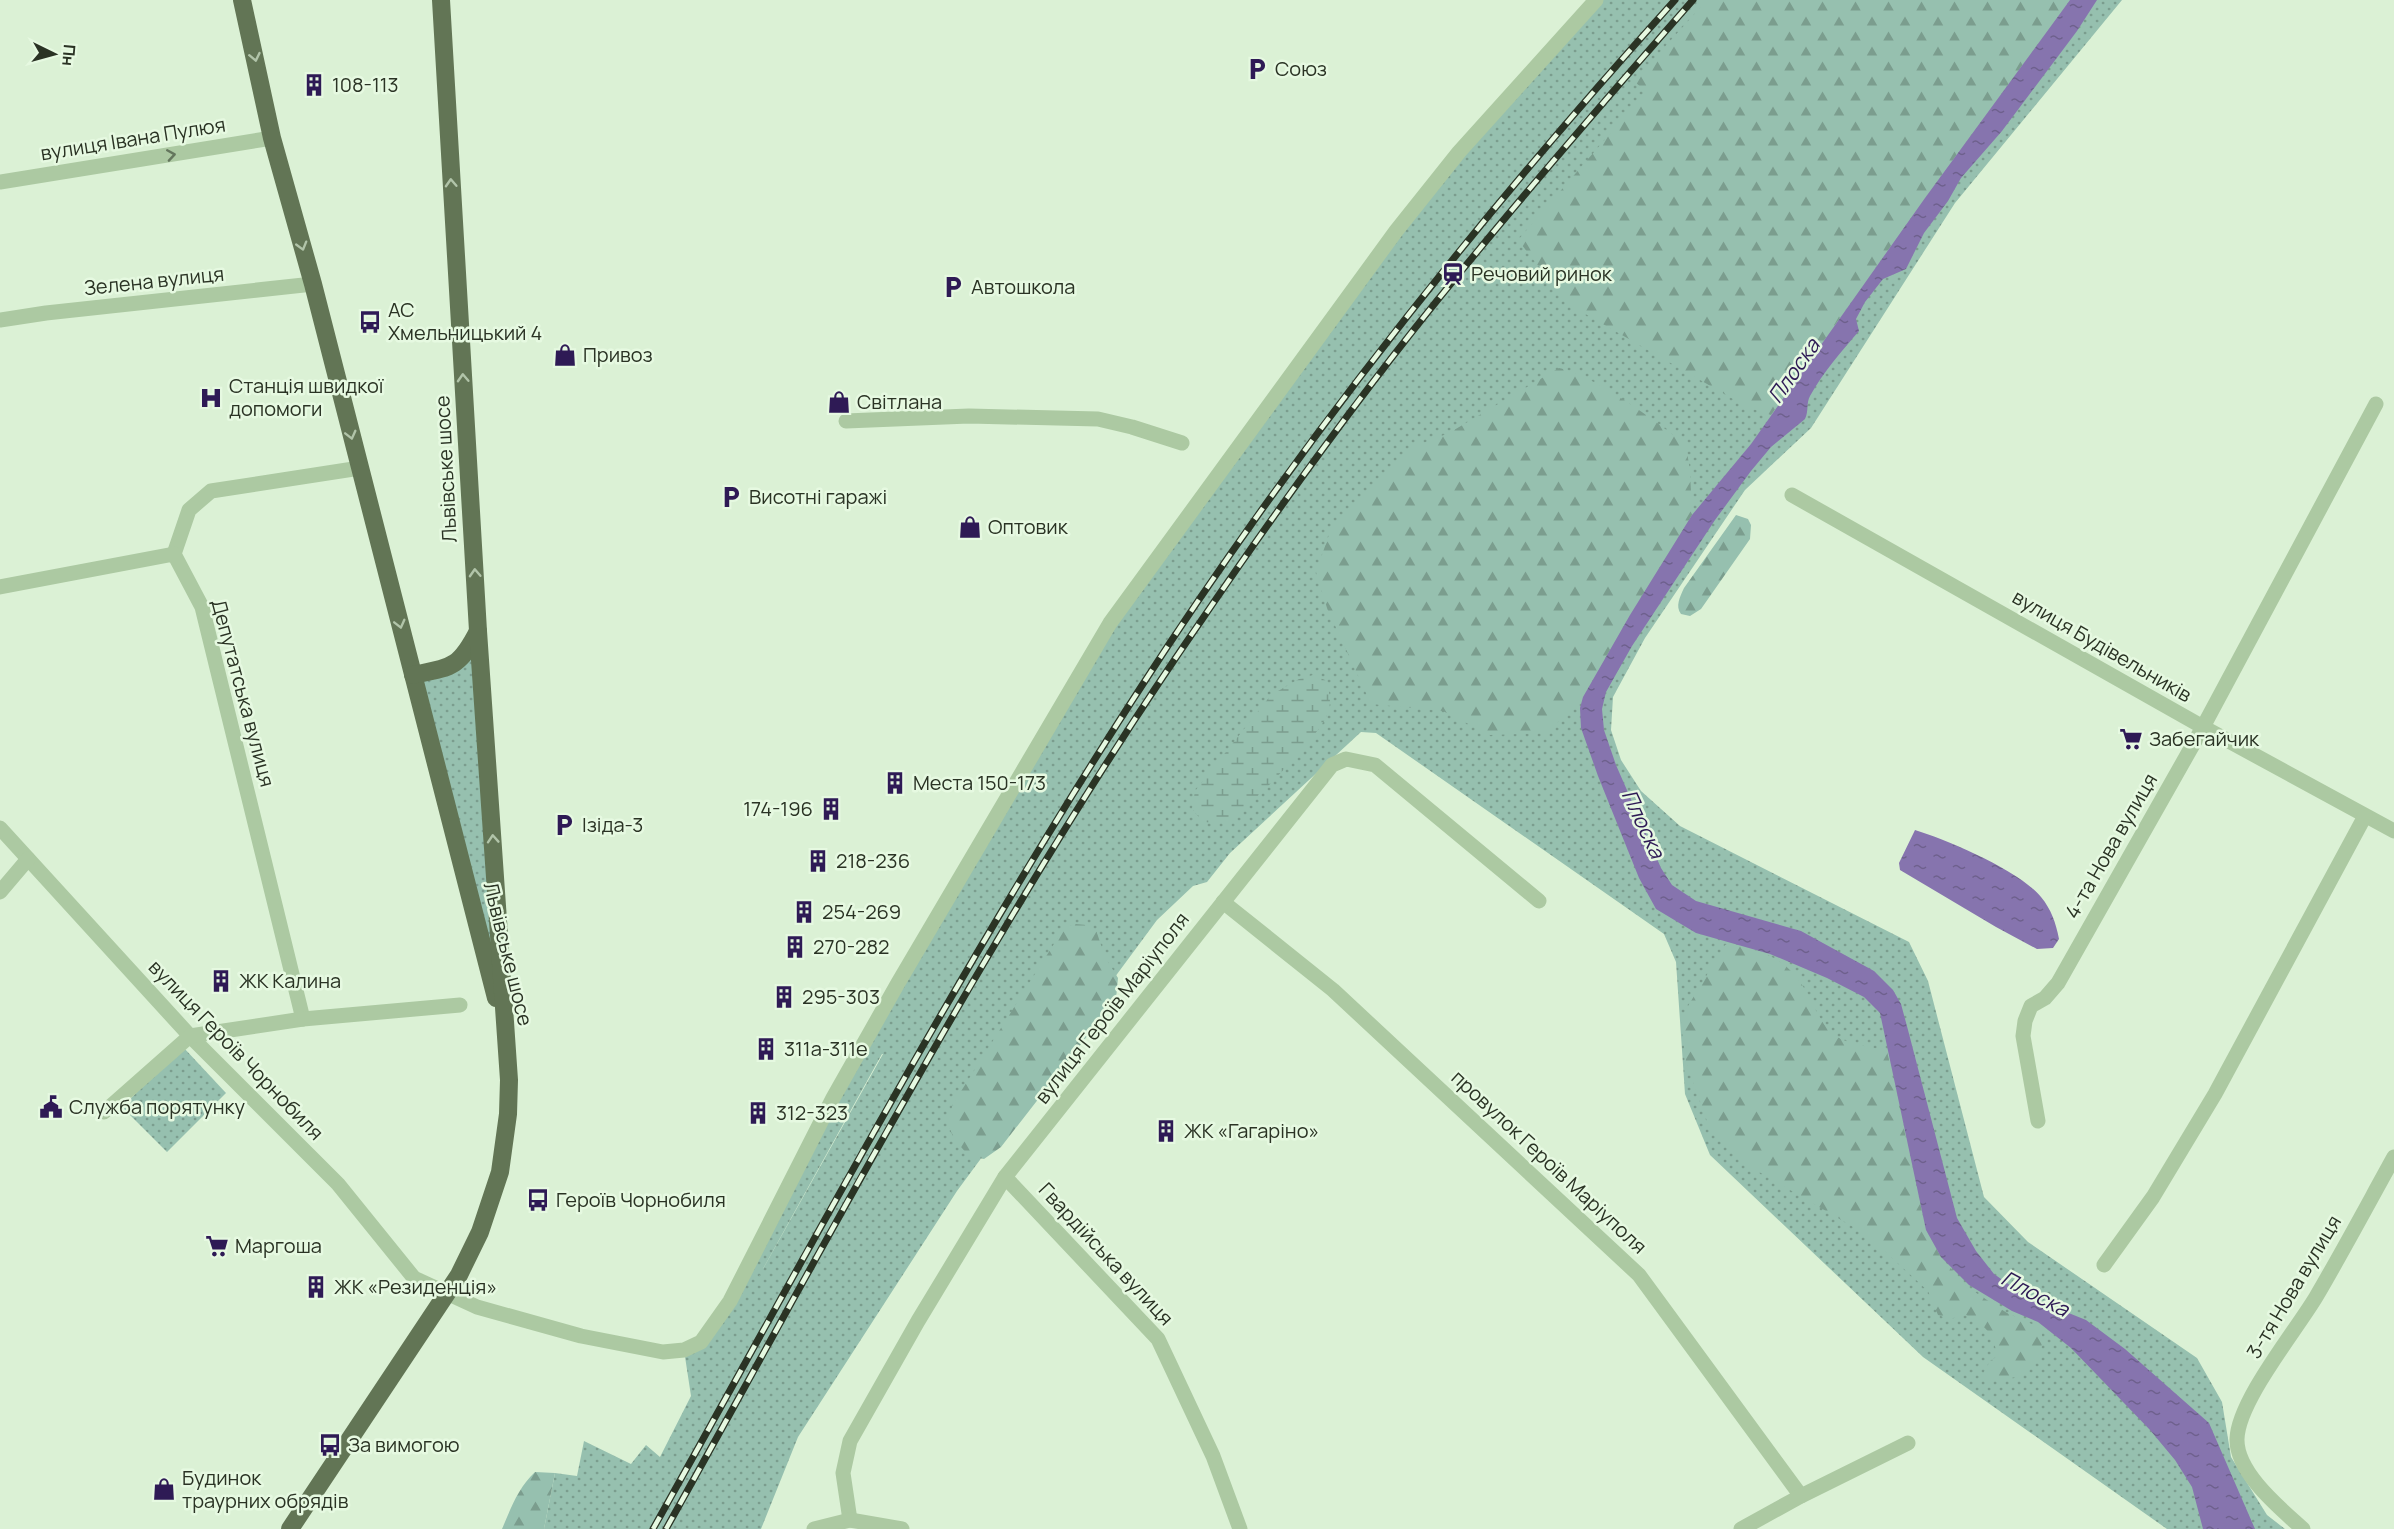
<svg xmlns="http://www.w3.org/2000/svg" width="2394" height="1529" viewBox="0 0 2394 1529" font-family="Manrope,sans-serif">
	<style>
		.green { fill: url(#green-dots); fill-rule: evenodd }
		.forest { fill: url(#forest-firs) }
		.wetland { fill: url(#wetland-marsh) }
		.water { fill: url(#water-ripples) }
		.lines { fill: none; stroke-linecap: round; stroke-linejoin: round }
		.street { stroke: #acc9a2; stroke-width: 15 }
		.primary { stroke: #627555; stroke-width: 18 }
		.rail-casing { stroke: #2a3324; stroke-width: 7 }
		.rail { stroke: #e6f9e1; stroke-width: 4.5; stroke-dasharray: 14; stroke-linecap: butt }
		.oneway { stroke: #b1c4a9 }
		.oneway2 { stroke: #64765d }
		.labels { text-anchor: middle; stroke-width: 5; stroke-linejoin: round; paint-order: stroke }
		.poi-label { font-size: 20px; fill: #2a3324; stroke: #e6f9e1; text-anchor: start }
		.street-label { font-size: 20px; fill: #2a3324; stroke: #e6f9e1 }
		.water-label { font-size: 21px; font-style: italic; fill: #2e1a55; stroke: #e6f9e1 }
	</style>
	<defs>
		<pattern id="green-dots" width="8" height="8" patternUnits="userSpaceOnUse" patternTransform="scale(1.5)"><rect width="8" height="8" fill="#96c0af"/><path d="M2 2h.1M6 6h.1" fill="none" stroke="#7b9d8e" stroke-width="1.8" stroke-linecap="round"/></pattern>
		<pattern id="forest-firs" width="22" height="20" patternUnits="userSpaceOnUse" patternTransform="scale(1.5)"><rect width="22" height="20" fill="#96c0af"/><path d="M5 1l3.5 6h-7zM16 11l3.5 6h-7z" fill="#7b9d8e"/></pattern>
		<pattern id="wetland-marsh" width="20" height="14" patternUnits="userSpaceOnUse" patternTransform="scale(1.5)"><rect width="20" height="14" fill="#96c0af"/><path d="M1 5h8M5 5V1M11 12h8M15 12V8" fill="none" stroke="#7b9d8e"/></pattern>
		<pattern id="water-ripples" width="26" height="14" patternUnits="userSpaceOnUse" patternTransform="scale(1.5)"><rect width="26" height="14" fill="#8674ae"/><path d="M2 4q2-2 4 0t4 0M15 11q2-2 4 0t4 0" fill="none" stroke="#6e608d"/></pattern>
	</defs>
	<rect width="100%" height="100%" fill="#dbf1d5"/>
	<g class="green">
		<path d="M1596,0H2122L1955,203L1811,428L1745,490L1645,638L1613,697L1611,730L1621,760L1641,791L1680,826L1909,942L1928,981L1984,1197L2028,1242L2197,1358L2222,1402L2231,1457L2267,1515L2285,1529H2167L1923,1357L1710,1155L1685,1094L1676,962L1664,934L1376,733L1361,732L1230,853L1207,882L1193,886L1157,920L957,1191L798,1437L761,1529H544L555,1473L577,1476L584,1441L631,1464L646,1445L660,1457L691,1396L684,1350L701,1342L833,1098L1110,623L1396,231ZM883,1054L759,1276L882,1054Z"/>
		<polygon points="478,631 508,1044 413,675 438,670"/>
		<polygon points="183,1047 226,1093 167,1152 122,1107"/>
	</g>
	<g class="forest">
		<polygon points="1707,0 2070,0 1925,198 1771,415 1747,407 1568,304 1518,240 1646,92 1634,81"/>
		<path d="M1559,368C1592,374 1659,423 1686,445L1690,471L1692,515L1630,615L1583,697L1547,733L1490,735L1443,711L1371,704L1327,608L1316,572L1331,529L1413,447L1449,433Z"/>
		<path d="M1736,515L1748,519L1751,525L1750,539L1701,609L1690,616L1681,614C1675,606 1680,597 1684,588Z"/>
		<polygon points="1075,924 1087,925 1096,930 1105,957 1118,978 1116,999 1001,1147 984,1159 969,1156 954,1139 947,1122 953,1104 1064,928"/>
		<path d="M1731,943C1770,954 1788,959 1809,996C1816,1010 1821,1024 1834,1035C1844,1043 1874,1048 1887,1051L1926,1230L1941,1257L1967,1287L2007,1313L2041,1328C2048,1365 2021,1382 1987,1381L1984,1372L1990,1361L1996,1357C1997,1336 1984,1324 1966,1315L1949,1319L1938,1315L1928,1291L1867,1235L1754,1169L1708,1124L1686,1062L1681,1024L1685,1011L1711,968L1725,945Z"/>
		<path d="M535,1472L555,1473L544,1529H502C511,1508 518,1488 535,1472Z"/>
	</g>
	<path class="wetland" d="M1313,675L1325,680C1330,690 1332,704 1327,715C1321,734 1244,814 1226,822C1220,824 1210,822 1203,822L1192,809L1195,791L1271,695L1299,679Z"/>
	<g class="water">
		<path d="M2070,0H2097L2077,31L2002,131L1961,178L1948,201L1924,233L1906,269L1883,279L1865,302L1856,319L1859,331C1842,351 1823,372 1810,396C1806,403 1809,411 1805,419L1771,447L1751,471L1715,520L1632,646L1606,692L1602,709L1604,730L1616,765L1661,868L1672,885L1696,901L1801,931L1874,971L1893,990L1901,1004L1908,1030L1957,1218L1976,1251L1994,1274L2024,1295L2086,1320L2125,1349L2209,1423L2255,1529H2203L2192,1487L2175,1460L2150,1430L2071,1348L2038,1322L2012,1311L1969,1285L1941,1257L1926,1230L1880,1013L1864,997L1827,978L1770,954L1696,933L1656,909L1639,878L1598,776L1581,728L1580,708L1583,697L1630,615L1692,515L1751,444L1925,198Z"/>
		<path d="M1915,830C1948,840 2020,871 2041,897C2051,909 2056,923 2059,939L2053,948L2037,949L1996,927L1900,870L1899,863Z"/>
	</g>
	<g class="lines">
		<g class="street">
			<polyline points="0,182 272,138"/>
			<polyline points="0,320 46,313 313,284"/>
			<polyline points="846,421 969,416 1098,419 1132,427 1182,443"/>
			<polyline points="1792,495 2203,727 2394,831"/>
			<polyline points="174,554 189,510 211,491 360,468"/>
			<polyline points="0,587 174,554 202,607 303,1019"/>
			<polyline points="0,828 190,1036 338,1184 414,1278 477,1307 581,1336 663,1352 684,1350 701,1342 730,1301 833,1098 898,983 1110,623 1396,231 1459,152 1596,0"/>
			<polyline points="0,892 28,859"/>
			<polyline points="1223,902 1333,990 1639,1275 1801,1496"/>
			<polyline points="104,1112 190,1036 303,1019 460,1005"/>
			<polyline points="2038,1121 2023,1036 2025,1021 2031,1006 2045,998 2058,983 2203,727 2376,404"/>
			<polyline points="1005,1177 1158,1339 1213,1456 1240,1529"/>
			<polyline points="2104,1265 2153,1197 2215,1094 2365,816"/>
			<polyline points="850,1520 843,1473 850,1441 918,1321 1005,1177 1332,765 1346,759 1375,765 1539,901"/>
			<polyline points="814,1529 850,1520 902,1529"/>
			<polyline points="1741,1529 1801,1496 1908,1443"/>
			<path d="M2303,1529C2281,1509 2236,1473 2237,1439C2238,1401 2295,1332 2316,1297C2343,1251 2368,1204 2394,1157"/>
		</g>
		<g class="primary">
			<polyline points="242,0 272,138 313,284 496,998"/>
			<path d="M413,675C452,667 459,668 478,631"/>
			<polyline points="290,1529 459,1275 480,1232 500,1172 508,1114 509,1080 478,631 441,0"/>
		</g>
		<g class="rail-casing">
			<g id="rail">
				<path d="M653,1529C811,1246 964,959 1141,687C1298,444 1481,215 1675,0"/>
				<path d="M666,1529C838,1221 1002,908 1203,618C1283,501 1367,385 1458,275C1534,182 1613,91 1693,0"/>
			</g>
		</g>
		<use href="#rail" class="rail"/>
	</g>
	<defs><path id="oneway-chevron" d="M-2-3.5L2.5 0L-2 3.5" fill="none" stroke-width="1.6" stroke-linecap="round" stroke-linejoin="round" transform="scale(1.5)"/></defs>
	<g class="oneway">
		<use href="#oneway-chevron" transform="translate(255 57) rotate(78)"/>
		<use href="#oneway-chevron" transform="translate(451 183) rotate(-93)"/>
		<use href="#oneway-chevron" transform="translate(302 246) rotate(74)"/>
		<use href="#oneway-chevron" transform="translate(463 378) rotate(-93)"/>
		<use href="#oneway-chevron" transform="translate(351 435) rotate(76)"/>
		<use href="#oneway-chevron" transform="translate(475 573) rotate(-93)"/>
		<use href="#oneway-chevron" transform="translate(400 624) rotate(76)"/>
		<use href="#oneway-chevron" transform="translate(493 839) rotate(-94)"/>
	</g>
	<use class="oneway2" href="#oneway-chevron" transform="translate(171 155) rotate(-9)"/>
	<defs>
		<g id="parking-bare" transform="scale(1.8)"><path d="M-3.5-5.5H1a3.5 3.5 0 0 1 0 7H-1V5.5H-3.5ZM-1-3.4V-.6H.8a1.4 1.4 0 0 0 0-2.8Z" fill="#2e1a55" stroke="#e6f9e1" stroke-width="2.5" paint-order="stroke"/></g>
		<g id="building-bare" transform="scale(1.8)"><path d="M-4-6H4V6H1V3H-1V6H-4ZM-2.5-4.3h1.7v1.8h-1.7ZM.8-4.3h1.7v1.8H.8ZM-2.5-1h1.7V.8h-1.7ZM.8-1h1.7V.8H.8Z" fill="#2e1a55" stroke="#e6f9e1" stroke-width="2.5" paint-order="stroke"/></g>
		<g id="station-bare" transform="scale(1.8)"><path d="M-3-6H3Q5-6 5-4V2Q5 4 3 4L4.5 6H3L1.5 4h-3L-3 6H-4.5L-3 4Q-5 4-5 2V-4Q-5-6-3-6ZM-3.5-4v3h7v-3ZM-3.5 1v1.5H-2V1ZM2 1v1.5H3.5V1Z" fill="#2e1a55" stroke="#e6f9e1" stroke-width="2.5" paint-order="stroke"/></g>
		<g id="bus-bare" transform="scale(1.8)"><path d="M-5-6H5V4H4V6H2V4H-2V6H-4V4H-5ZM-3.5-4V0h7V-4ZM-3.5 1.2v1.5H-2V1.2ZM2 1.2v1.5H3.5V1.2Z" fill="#2e1a55" stroke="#e6f9e1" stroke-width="2.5" paint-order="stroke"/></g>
		<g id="shop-bare" transform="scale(1.8)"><path d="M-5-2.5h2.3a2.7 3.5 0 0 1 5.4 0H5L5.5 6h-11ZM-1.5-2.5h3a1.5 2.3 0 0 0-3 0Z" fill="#2e1a55" stroke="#e6f9e1" stroke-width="2.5" paint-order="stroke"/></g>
		<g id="hospital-bare" transform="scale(1.8)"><path d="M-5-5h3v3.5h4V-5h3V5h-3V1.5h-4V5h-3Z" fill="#2e1a55" stroke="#e6f9e1" stroke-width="2.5" paint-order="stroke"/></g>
		<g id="supermarket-bare" transform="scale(1.8)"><path d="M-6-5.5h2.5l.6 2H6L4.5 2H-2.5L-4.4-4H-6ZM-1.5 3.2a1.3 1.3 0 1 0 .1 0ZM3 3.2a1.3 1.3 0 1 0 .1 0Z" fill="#2e1a55" stroke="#e6f9e1" stroke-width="2.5" paint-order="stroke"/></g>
		<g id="civic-bare" transform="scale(1.8)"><path d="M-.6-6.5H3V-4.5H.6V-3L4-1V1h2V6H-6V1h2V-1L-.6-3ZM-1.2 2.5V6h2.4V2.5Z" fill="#2e1a55" stroke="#e6f9e1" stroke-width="2.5" paint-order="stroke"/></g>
	</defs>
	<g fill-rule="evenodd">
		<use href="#parking-bare" x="1257" y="69"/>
		<use href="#building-bare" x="314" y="85"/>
		<use href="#station-bare" x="1453" y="274"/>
		<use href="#parking-bare" x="953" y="287"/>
		<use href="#bus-bare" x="370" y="322"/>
		<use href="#shop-bare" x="565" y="355"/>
		<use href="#hospital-bare" x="211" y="398"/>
		<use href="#shop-bare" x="839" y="402"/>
		<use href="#parking-bare" x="731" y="497"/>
		<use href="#shop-bare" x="970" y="527"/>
		<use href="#supermarket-bare" x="2131" y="739"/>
		<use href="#building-bare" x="895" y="783"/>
		<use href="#building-bare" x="831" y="809"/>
		<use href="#parking-bare" x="564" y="825"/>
		<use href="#building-bare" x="818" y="861"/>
		<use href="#building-bare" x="804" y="912"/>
		<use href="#building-bare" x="795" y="947"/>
		<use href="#building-bare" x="221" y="981"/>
		<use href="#building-bare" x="784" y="997"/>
		<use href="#building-bare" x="766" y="1049"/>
		<use href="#civic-bare" x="51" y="1107"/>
		<use href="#building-bare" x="758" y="1113"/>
		<use href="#building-bare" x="1166" y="1131"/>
		<use href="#bus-bare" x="538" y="1200"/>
		<use href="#supermarket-bare" x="217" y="1246"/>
		<use href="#building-bare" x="316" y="1287"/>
		<use href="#bus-bare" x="330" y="1445"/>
		<use href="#shop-bare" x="164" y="1489"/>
	</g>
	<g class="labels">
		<g class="poi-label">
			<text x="1275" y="76">Союз</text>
			<text x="332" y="92">108-113</text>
			<text x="1471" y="281">Речовий ринок</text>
			<text x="971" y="294">Автошкола</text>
			<text x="388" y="317">АС<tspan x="388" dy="23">Хмельницький 4</tspan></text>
			<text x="583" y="362">Привоз</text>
			<text x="229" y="393">Станція швидкої<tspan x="229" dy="23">допомоги</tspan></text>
			<text x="857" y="409">Світлана</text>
			<text x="749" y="504">Висотні гаражі</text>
			<text x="988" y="534">Оптовик</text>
			<text x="2149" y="746">Забегайчик</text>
			<text x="913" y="790">Места 150-173</text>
			<text x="813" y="816" text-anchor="end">174-196</text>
			<text x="582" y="832">Ізіда-3</text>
			<text x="836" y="868">218-236</text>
			<text x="822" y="919">254-269</text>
			<text x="813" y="954">270-282</text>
			<text x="239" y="988">ЖК Калина</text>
			<text x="802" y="1004">295-303</text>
			<text x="784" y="1056">311а-311е</text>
			<text x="69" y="1114">Служба порятунку</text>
			<text x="776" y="1120">312-323</text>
			<text x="1184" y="1138">ЖК «Гагаріно»</text>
			<text x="556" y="1207">Героїв Чорнобиля</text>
			<text x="235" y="1253">Маргоша</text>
			<text x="334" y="1294">ЖК «Резиденція»</text>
			<text x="348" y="1452">За вимогою</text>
			<text x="182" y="1485">Будинок<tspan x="182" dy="23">траурних обрядів</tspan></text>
		</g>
		<g class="street-label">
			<text transform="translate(133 139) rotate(-9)" y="7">вулиця Івана Пулюя</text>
			<text transform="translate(154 281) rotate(-6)" y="7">Зелена вулиця</text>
			<text transform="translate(446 469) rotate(-93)" y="7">Львівське шосе</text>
			<text transform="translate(2102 646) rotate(30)" y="7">вулиця Будівельників</text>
			<text transform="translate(243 693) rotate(75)" y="7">Депутатська вулиця</text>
			<text transform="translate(2111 846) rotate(-60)" y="7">4-та Нова вулиця</text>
			<text transform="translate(508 954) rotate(76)" y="7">Львівське шосе</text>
			<text transform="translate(1112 1008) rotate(-52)" y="7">вулиця Героїв Маріуполя</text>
			<text transform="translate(236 1050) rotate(46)" y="7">вулиця Героїв Чорнобиля</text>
			<text transform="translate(1549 1162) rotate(43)" y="7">провулок Героїв Маріуполя</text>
			<text transform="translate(1106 1254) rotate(47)" y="7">Гвардійська вулиця</text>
			<text transform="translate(2294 1287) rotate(-59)" y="7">3-тя Нова вулиця</text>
		</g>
		<g class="water-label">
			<text transform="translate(1794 371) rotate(-55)" y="7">Плоска</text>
			<text transform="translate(1643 824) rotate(65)" y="7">Плоска</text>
			<text transform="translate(2035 1294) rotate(28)" y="7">Плоска</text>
		</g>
	</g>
	<g transform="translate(54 54) rotate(95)" stroke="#e6f9e1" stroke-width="4.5" paint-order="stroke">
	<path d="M0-4.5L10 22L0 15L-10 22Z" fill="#2a3324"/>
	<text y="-9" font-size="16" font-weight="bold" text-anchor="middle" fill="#2a3324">Пн</text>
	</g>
</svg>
